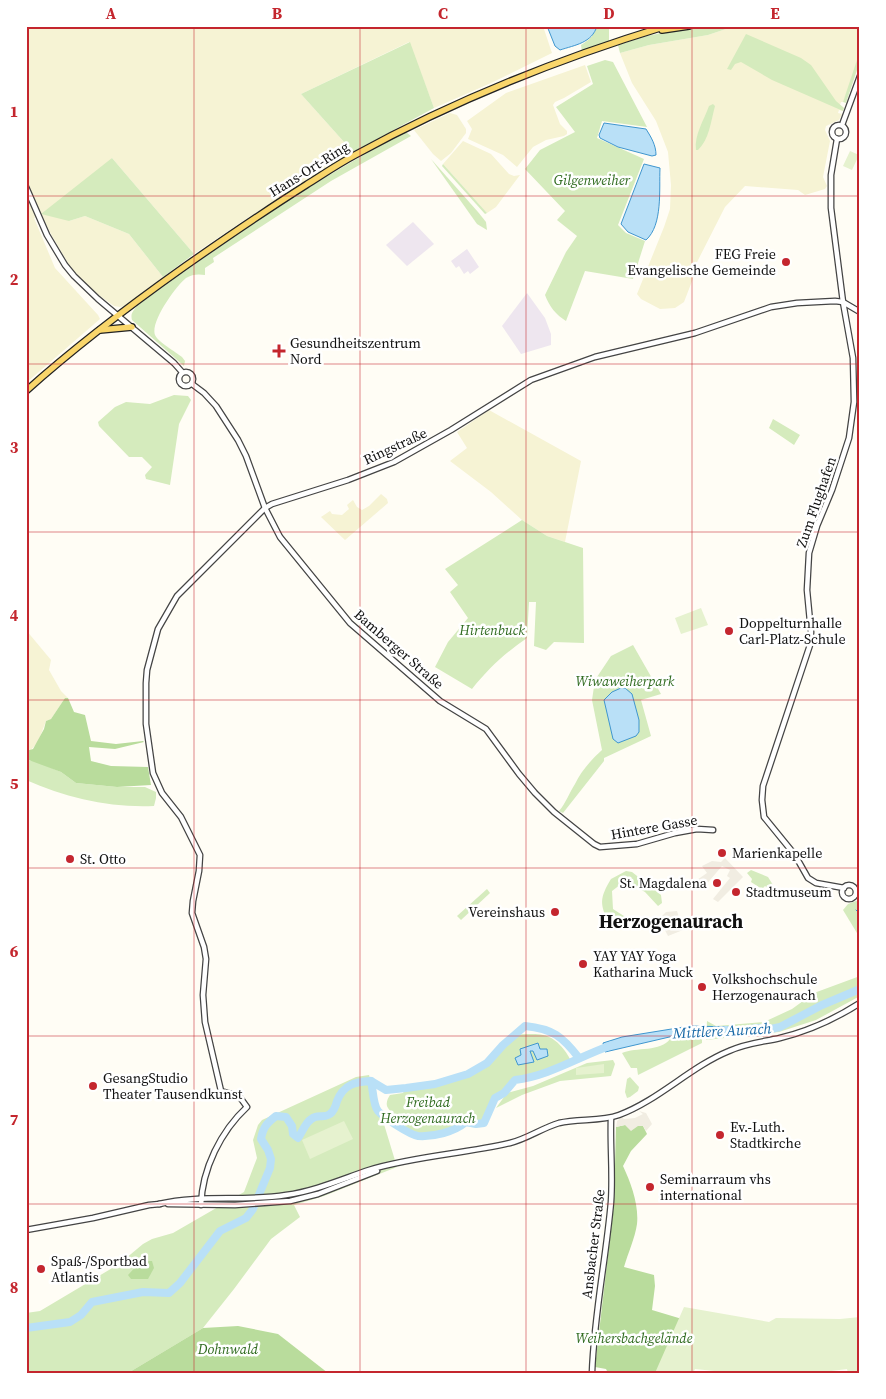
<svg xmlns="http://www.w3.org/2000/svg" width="886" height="1399" viewBox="0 0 886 1399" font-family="'Source Serif 4',serif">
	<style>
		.industrial { fill: #eee6ef }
		.farmland { fill: #f6f3d4 }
		.green { fill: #d5ebbd }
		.forest { fill: #b9dc9c }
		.pitch { fill: #e6f2cf }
		.plaza { fill: #f1ede2 }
		.water { fill: #b9e0f7; stroke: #3f96cf }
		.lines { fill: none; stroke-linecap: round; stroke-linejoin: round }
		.stream { stroke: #3f96cf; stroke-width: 1 }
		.river { stroke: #b9e0f7; stroke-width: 8 }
		.minor-casing { stroke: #444; stroke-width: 7 }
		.major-casing { stroke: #222; stroke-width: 8 }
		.minor { stroke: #fff; stroke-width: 4.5 }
		.major { stroke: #f9d66b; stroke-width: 5.5 }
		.grid { fill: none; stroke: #c4262e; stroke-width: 1; stroke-opacity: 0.55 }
		.poi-dot { fill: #c4262e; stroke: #fff; stroke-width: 2 }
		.labels { text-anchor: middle; stroke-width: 5; stroke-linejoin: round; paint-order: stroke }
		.street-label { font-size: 14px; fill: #111; stroke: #fff }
		.park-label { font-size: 14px; font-style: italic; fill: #2f6b1f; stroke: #fff }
		.poi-label { font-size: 14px; fill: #111; stroke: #fff; text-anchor: start }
		.water-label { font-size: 15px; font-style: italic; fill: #1768a6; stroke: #fff }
		.district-label { font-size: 19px; font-weight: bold; fill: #111; stroke: #fff }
		.neatline { fill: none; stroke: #c4262e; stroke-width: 2 }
		.grid-label { font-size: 16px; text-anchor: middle; font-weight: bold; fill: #c4262e }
	</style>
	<rect width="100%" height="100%" fill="#fffdf5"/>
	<g class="industrial">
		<polygon points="413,222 434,244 407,266 386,245"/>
		<polygon points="467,249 479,267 470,274 468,271 464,274 459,266 456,268 451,261"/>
		<polygon points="527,293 545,318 551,334 551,345 521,354 502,326"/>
	</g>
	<g class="farmland">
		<polygon points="26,26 543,26 552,53 491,83 434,108 409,42 301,94 353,152 249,217 194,254 112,158 69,221 85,216 129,234 163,277 125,306 120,307 114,306 89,288 71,268 52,236 41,214 34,218 55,268 98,315 100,319 26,383"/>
		<polygon points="735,26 859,26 857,60 852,80 843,102 841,102 840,105 844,108 843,111 839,110 838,113 842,114 839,120 826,126 825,130 830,141 823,177 827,186 825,189 805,195 798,190 745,186 725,207 692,272 694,276 684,302 675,308 660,309 641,299 637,294 664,227 670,209 671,185 668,152 656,121 632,83 620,53 649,45 708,35"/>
		<polygon points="585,65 591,82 564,98 555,102 553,105 560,124 567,131 567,134 564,136 546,140 533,147 517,167 503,155 468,139 472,129 467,121 506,93"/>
		<polygon points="450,113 457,115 466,129 466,133 451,153 441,161 433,154 414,130"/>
		<polygon points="463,141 491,154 509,174 514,176 520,175 496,207 487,213 443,164"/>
		<polygon points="489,410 581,461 565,542 547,536 522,520 491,492 450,461 467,448 457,432"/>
		<polygon points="381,494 387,499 388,503 345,540 321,517 330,511 332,514 342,515 349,509 347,505 353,500 357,507 362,510 369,506"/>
		<polygon points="26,630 51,660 49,670 61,691 68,698 65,698 51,719 46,721 38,742 30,751 26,751"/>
	</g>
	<g class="green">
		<path d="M597,26H609V43L582,52L581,45C589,40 594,36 597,26Z"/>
		<polygon points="695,26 735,26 708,35 649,45 620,53 618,45 647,36"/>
		<polygon points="860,26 860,61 846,103 843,102 857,60"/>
		<polygon points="746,34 801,58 811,65 836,101 844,108 843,111 772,80 741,62 735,64 731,70 727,69"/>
		<polygon points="410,42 434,108 353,152 301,94"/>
		<path d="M605,60L613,62L647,127L602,121L597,138L644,159L618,225L626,233L645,241L633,279L585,271L566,321C556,315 549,306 545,295L566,252L577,236L557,220L565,211L525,169L540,150L575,132L556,107L593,84L587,66Z"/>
		<path d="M713,104L715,106C711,121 709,140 698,150H696C694,135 704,120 709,106Z"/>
		<path d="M406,132L411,136L331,181L213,258L214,262L205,268V275C199,274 192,274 186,278C176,286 150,322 155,335C158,342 176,352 182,357L185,361L184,366L132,320C130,313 134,310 138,305C225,242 311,181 406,132Z"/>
		<polygon points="112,158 194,254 163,277 129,234 85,216 69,221 41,214"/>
		<polygon points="431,159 478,212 486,222 487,230 477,224"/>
		<polygon points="443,164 487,213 485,214 442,166"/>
		<polygon points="174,395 188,396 191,400 179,424 170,485 146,479 145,475 152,467 142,457 129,457 99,426 98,422 115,407 126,402 150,404"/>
		<polygon points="773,419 800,435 794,445 769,428"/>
		<path d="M522,520L547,536L583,548L584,643L554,642L546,650L534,646L536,602H529L527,638C505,653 488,669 472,689L435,667L448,642L468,618L450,592L458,585L445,569Z"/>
		<path d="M633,645L661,694L641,700L651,736L604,758V761L563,813L559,811C566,803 569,793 575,784C581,771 592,759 602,750L592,700L595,680L611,656Z"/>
		<path d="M26,760L35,761L61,772L76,783L117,787H145L156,792V798L154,806C110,808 66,798 26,780Z"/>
		<polygon points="751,870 768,877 773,885 769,889 765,886 762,889 751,882 752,879 747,873"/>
		<path d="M626,871L632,872L661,895L662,903L658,906L645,892L625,881L612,891L613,909L627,918L623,928L609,924C600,904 599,899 611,879Z"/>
		<polygon points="487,889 490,893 461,920 457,916"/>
		<polygon points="856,901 860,902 860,938 843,910 848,904"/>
		<polygon points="860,976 860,996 816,1020 779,1032 706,1040 707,1021 716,1026 764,1022 792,1009 814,993"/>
		<path d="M515,1034C524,1035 534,1033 543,1035C555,1037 566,1050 571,1061C553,1070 536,1078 515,1080L504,1093L495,1098L484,1123L476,1124L466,1122C452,1134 433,1135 416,1136C411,1132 388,1111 387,1106C386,1102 388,1098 390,1095L403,1093L406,1088C432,1086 467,1080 487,1062C497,1053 506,1043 515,1034Z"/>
		<path d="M684,1037L702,1039V1043L638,1075L637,1068H631L622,1053C636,1047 661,1052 670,1039Z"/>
		<polygon points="613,1060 615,1064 611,1076 560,1081 522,1095 496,1108 507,1093 533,1086 587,1063"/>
		<polygon points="369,1075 397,1167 324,1196 294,1205 300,1217 271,1239 234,1289 203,1328 128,1373 26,1373 26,1313 40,1311 119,1264 143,1244 152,1239 173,1233 244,1192 257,1158 253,1140 258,1125 262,1120 356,1077"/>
		<polygon points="630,1077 639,1087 638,1091 630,1097 627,1098 625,1092 627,1079"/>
	</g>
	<g class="forest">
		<polygon points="65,698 68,698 74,712 85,715 91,741 116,744 143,741 144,742 115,749 89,747 91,761 111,766 148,767 151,785 117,787 76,783 61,772 26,759 26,751 33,749 44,729 46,721 51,719"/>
		<path d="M625,1125L643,1126L647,1134L631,1151L623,1166C631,1183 639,1205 637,1224C635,1238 628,1253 624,1267L654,1275L655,1286L652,1310L682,1319L664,1373H608L606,1369L595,1367L614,1203L616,1127Z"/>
		<polygon points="141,1261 152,1261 154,1268 148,1279 131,1279 128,1275"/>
		<polygon points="238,1326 278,1334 328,1373 128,1373 203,1328"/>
	</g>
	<g class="pitch">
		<polygon points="850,151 859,155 852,170 843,166"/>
		<polygon points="701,608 708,625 681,634 675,618"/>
		<polygon points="604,1064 604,1073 576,1075 576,1068"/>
		<polygon points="344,1121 353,1139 310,1159 302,1140"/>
		<polygon points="684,1307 769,1322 776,1318 840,1319 860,1317 860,1373 848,1373 847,1369 816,1373 768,1373 767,1371 763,1373 734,1373 695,1369 693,1373 655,1373"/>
	</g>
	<g class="plaza">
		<polygon points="725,858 743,877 718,902 713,899 730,878 727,876 730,870 722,866 704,887 697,880 707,873 702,866 712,861 721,862"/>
		<polygon points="677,911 683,930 668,936 659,919 666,912"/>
		<polygon points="639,1111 646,1113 652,1124 646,1131 643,1126 638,1126 631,1131 625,1125 616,1127 617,1121 622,1117 624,1119 635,1118 643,1114"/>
	</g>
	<g class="water">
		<path d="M547,26H597C592,43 575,45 560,50L555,46Z"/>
		<path d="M604,123L646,129C651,137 656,145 656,155L652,156L618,147L600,138L599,135Z"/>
		<path d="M644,164L660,168C659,189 663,225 646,240L628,232L621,224Z"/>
		<polygon points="621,688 625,688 632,694 639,720 639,732 636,736 618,743 613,739 604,700 612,692"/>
		<polygon points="690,1026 735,1027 736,1034 678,1035 605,1052 603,1043 622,1037"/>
		<polygon points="538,1043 540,1049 547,1049 548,1056 537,1060 533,1051 530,1051 534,1062 518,1065 515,1058 521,1055 520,1049"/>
	</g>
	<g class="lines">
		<polyline class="stream" points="856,910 860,914"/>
		<g class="river">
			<polyline points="726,1030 740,1032 756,1028 771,1029 780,1027 822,1005 860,989"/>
			<path d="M371,1081L386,1090L406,1088L435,1084L468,1074L487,1063L503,1045L525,1026C553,1029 562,1036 579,1058"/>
			<path d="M26,1328L70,1322L81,1315L92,1302L143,1292L169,1293L180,1283L220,1231L246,1218L253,1209L270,1168L271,1159L268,1150L261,1139C263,1127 267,1123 276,1116L286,1117L292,1126L293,1134L298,1138C303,1131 306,1120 315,1117C320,1115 325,1118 330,1114C334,1111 336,1105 337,1101C344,1084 355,1082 371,1081C373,1089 373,1105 378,1111C384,1118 410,1135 418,1136C434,1137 454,1132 466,1122L476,1124L484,1123L495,1098L504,1093L515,1080C549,1076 580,1056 612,1045"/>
		</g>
		<g class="minor-casing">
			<g id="minor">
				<circle cx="839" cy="132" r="7"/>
				<polyline points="842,125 860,76"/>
				<polyline points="837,139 831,175 831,208 843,302 853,358 854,402 849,438 832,490 817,526 809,553 807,590 811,632 810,645 763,786 762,800 764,817 795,855 808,878 816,883 844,888"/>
				<polyline points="26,187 47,235 65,265 74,276 98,299 174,363 182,372"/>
				<circle cx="186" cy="379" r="7"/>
				<polyline points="192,384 204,393 216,406 238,440 246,456 265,508 280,537 350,623 440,701 486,729 519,774 535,793 554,812 594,844 600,847 637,844 675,833 697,829 713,830"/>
				<circle cx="849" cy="892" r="7"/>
				<path d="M159,1204C201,1194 243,1202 286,1195C315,1191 342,1179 369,1170C415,1156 463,1154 510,1143C527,1139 542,1128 559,1123C578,1118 600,1122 619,1115C659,1100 690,1067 729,1051C746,1043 763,1042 780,1038C809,1031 835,1019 860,1003"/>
				<polyline points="168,1204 235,1205 290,1201 318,1194 377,1171"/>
				<path d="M201,1205C202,1169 221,1131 247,1107L239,1096L221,1091L205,1022L203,995L206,959L204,947L192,913L193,901L199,871L200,855L181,817L162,793L153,773L146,724V683L147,670L158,629L177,596L265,508L272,504L348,480L394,462L451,430L531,380L595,357L695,333L771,307L797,303L835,301L843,302L860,312"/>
				<polyline points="26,1230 93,1218 149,1205 160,1204"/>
				<path d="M592,1373C594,1315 606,1259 611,1202C613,1174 610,1146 611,1118"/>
			</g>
		</g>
		<g class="major-casing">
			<g id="major">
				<polyline points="662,30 689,26"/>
				<polyline points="100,330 132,327"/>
				<path d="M26,391C76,346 129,306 184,267C224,239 265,211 306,185C322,175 338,164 355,155C453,101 558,59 666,26"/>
			</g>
		</g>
		<use href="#minor" class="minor"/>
		<use href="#major" class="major"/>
	</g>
	<path class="grid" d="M194,26V1373M360,26V1373M526,26V1373M692,26V1373M26,196H860M26,364H860M26,532H860M26,700H860M26,868H860M26,1036H860M26,1204H860"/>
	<g class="poi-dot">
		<circle cx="786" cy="262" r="5"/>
		<path d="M276.5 343.5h5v5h5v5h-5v5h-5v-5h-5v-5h5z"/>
		<circle cx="729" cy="631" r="5"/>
		<circle cx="722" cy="853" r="5"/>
		<circle cx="70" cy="859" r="5"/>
		<circle cx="717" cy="883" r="5"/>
		<circle cx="736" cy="892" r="5"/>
		<circle cx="555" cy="912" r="5"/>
		<circle cx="583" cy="964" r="5"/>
		<circle cx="702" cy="987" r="5"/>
		<circle cx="93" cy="1086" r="5"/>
		<circle cx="720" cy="1135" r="5"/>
		<circle cx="650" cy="1187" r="5"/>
		<circle cx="41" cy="1269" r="5"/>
	</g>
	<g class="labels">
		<g class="street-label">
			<text transform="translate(309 169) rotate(-32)" y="5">Hans-Ort-Ring</text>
			<text transform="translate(395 446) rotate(-25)" y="5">Ringstraße</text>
			<text transform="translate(816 502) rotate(-71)" y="5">Zum Flughafen</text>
			<text transform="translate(399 649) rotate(41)" y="5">Bamberger Straße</text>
			<text transform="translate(654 827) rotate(-10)" y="5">Hintere Gasse</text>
			<text transform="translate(593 1244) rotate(-83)" y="5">Ansbacher Straße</text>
		</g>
		<g class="park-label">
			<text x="592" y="185">Gilgenweiher</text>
			<text x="492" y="635">Hirtenbuck</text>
			<text x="625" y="686">Wiwaweiherpark</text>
			<text x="428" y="1107">Freibad<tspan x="428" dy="16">Herzogenaurach</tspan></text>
			<text x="634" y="1343">Weihersbachgelände</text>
			<text x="228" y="1354">Dohnwald</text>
		</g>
		<g class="poi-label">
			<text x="776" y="259" text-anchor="end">FEG Freie<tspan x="776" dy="16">Evangelische Gemeinde</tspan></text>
			<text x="290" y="348">Gesundheitszentrum<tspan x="290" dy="16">Nord</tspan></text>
			<text x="739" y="628">Doppelturnhalle<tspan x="739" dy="16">Carl-Platz-Schule</tspan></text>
			<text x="732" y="858">Marienkapelle</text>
			<text x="80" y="864">St. Otto</text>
			<text x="707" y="888" text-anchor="end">St. Magdalena</text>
			<text x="746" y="897">Stadtmuseum</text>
			<text x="545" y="917" text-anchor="end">Vereinshaus</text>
			<text x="593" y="961">YAY YAY Yoga<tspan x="593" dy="16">Katharina Muck</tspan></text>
			<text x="712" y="984">Volkshochschule<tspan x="712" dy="16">Herzogenaurach</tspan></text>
			<text x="103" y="1083">GesangStudio<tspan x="103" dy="16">Theater Tausendkunst</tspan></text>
			<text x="730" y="1132">Ev.-Luth.<tspan x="730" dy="16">Stadtkirche</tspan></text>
			<text x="660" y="1184">Seminarraum vhs<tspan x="660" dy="16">international</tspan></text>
			<text x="51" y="1266">Spaß-/Sportbad<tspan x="51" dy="16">Atlantis</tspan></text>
		</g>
		<g class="water-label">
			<text transform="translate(722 1031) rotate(-3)" y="5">Mittlere Aurach</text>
		</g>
		<g class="district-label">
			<text x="671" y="928">Herzogenaurach</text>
		</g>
	</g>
	<rect width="886" height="1399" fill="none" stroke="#ffffff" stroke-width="55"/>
	<rect x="28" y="28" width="830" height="1344" class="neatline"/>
	<g class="grid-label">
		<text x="111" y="19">A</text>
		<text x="277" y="19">B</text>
		<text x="443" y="19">C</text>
		<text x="609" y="19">D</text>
		<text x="775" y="19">E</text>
		<text x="14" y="117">1</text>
		<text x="14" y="285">2</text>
		<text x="14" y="453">3</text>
		<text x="14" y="621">4</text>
		<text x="14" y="789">5</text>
		<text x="14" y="957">6</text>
		<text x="14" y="1125">7</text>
		<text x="14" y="1293">8</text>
	</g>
</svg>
